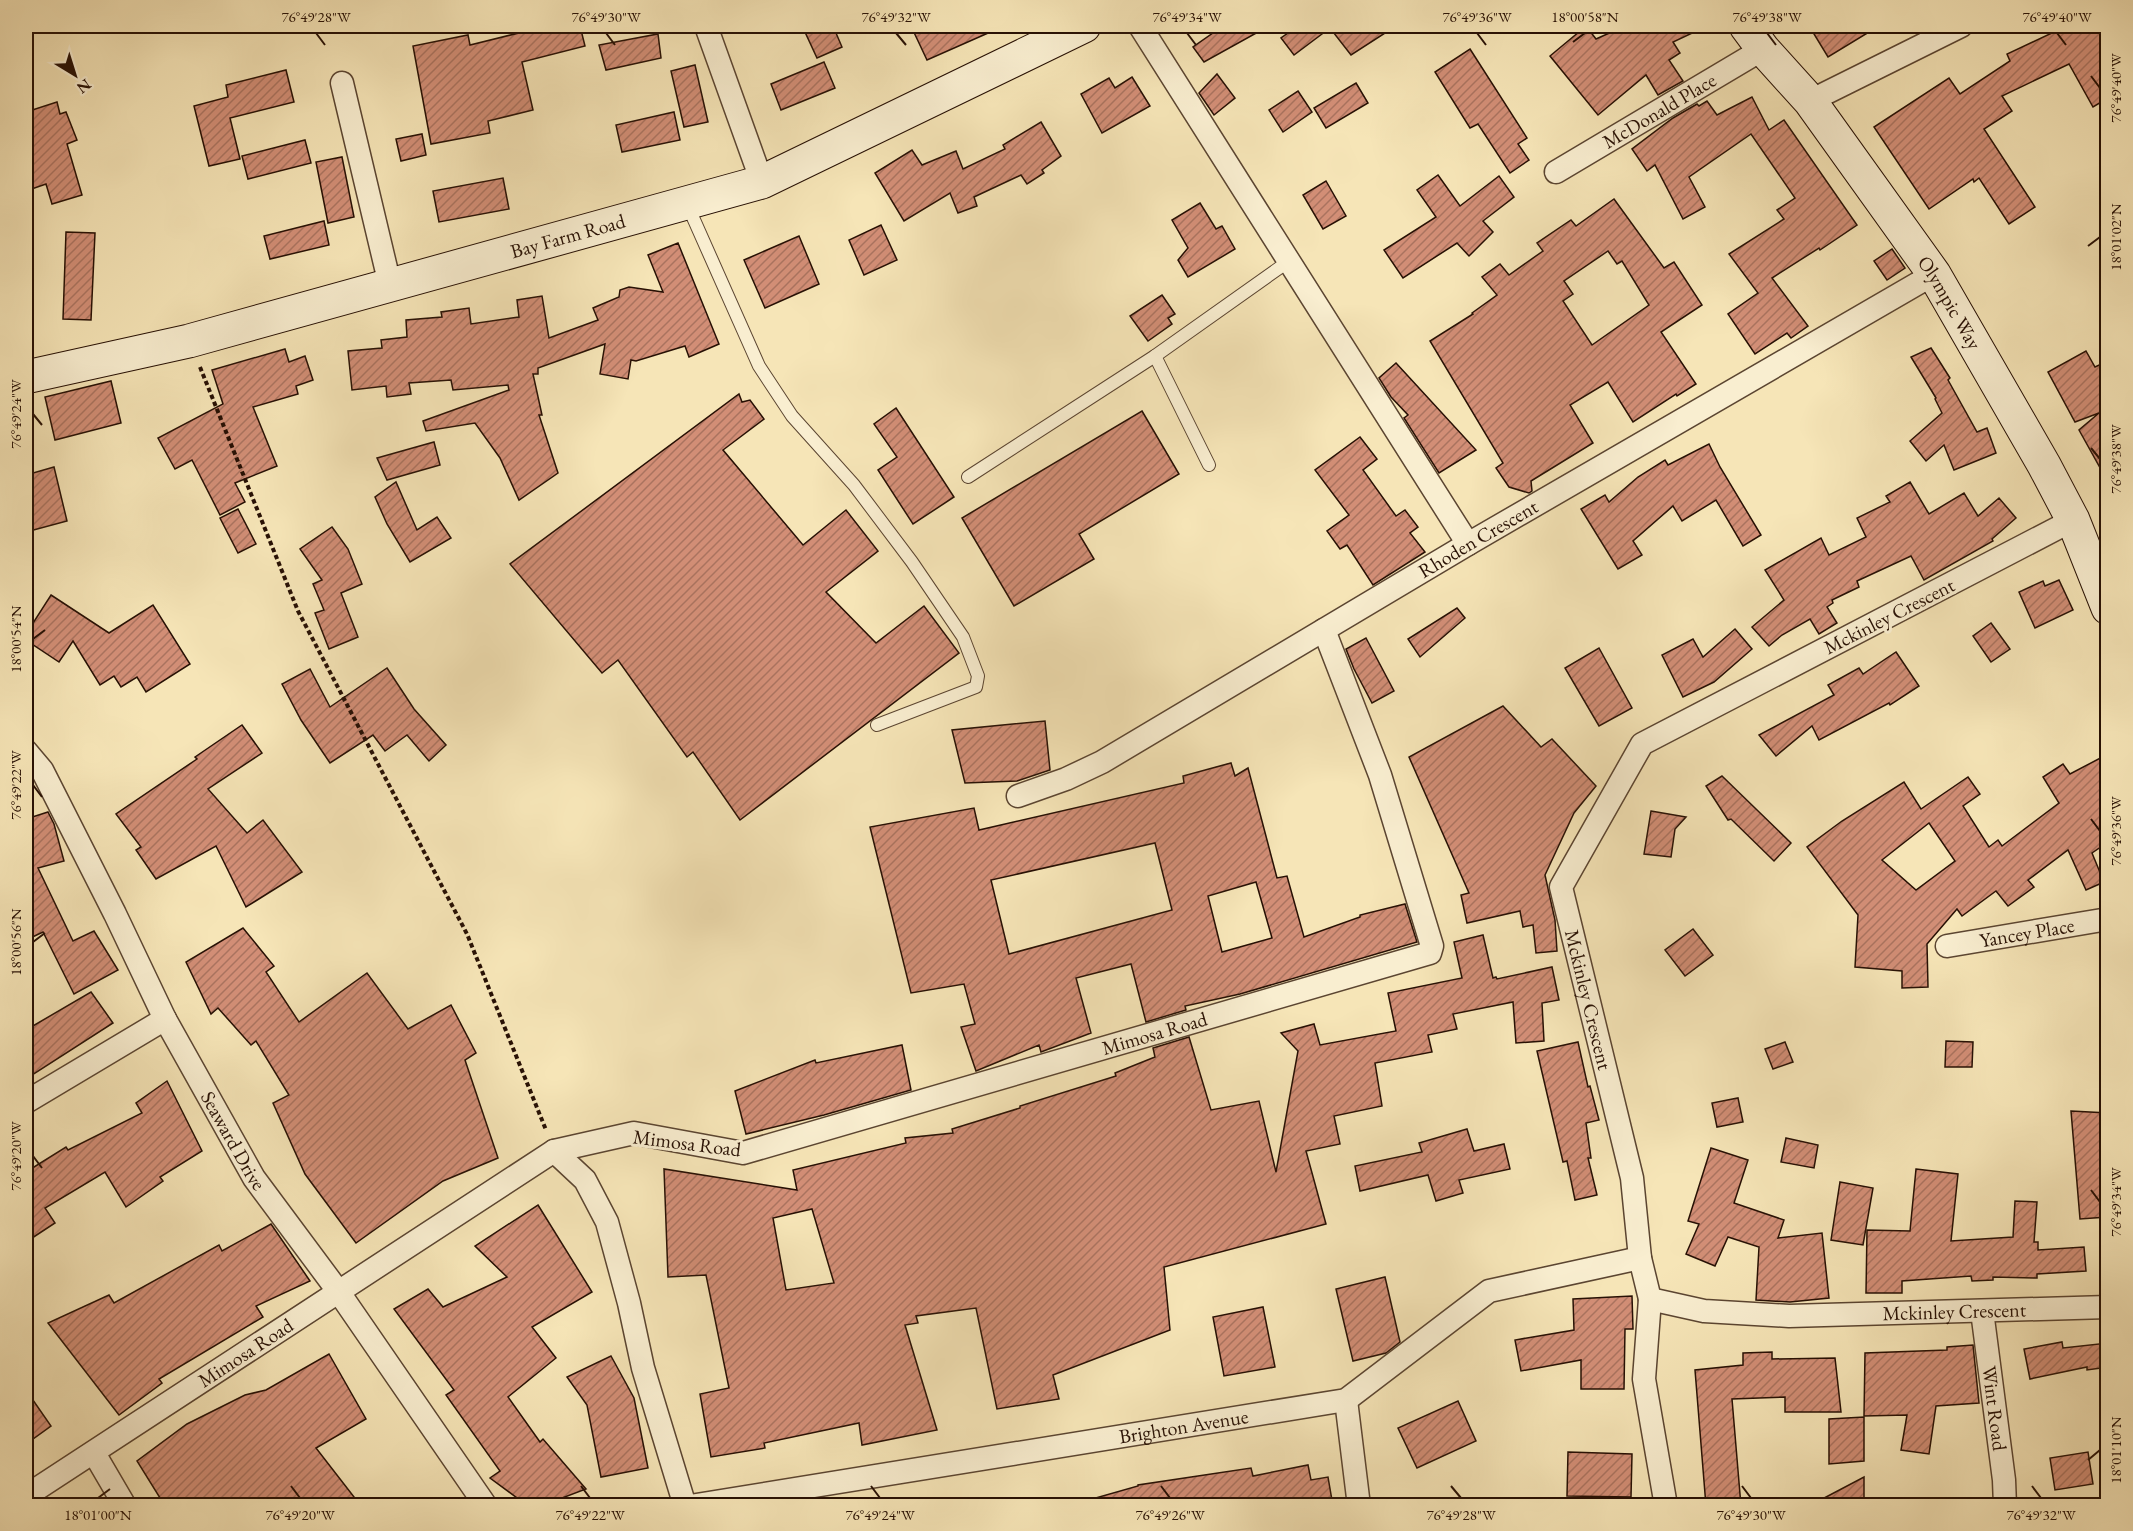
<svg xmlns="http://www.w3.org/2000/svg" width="2133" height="1531" viewBox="0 0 2133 1531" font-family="'EB Garamond',serif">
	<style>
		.building { fill: url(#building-hatch); stroke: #271004; stroke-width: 1.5; fill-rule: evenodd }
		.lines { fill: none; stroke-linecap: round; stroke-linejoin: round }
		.lane-casing { stroke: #5b4531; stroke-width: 14 }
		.street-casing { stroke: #5b4531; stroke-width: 25 }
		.secondary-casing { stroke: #271004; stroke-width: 35 }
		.path { stroke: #271004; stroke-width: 4; stroke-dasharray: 4.5 3; stroke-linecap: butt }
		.lane { stroke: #f9eed0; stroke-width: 12 }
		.street { stroke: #f9eed0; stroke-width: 22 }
		.secondary { stroke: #f9eed0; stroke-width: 33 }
		.ticks { fill: none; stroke: #271004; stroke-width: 2 }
		.labels { text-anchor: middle; stroke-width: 6; stroke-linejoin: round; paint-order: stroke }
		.street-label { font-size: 20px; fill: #271004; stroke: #f9eed0 }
		.neatline { fill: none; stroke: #271004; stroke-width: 2 }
		.ticks-label { font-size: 15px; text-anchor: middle; fill: #271004 }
	</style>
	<defs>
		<pattern id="building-hatch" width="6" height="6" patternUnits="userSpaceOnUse" patternTransform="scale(1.5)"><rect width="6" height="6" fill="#d28e76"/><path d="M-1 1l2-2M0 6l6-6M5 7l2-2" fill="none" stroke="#aa735f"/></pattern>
	</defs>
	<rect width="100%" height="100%" fill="#f6e5b7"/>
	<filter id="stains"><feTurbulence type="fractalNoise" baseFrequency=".00333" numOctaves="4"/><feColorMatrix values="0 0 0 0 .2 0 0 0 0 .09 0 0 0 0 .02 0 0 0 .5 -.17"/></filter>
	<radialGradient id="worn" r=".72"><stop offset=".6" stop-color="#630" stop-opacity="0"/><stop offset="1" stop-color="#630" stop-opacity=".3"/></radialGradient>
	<g class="building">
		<polygon points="547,26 580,26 585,46 522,62 533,110 488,121 490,133 431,144 413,46 468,35 470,45"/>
		<polygon points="818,26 833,26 842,47 817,58 805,32"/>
		<polygon points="911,26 1004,26 927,60"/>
		<polygon points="1223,26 1269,26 1204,62 1193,47"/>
		<polygon points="1298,26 1396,26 1351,55 1330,28 1294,55 1281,38"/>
		<polygon points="1586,26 1596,39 1625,26 1707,26 1673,42 1680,53 1669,60 1683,81 1658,95 1646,75 1598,115 1550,56"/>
		<polygon points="1827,26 1879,26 1828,57 1814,34"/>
		<polygon points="2048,26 2108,26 2108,98 2093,107 2069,64 2002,96 2012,111 1984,129 2035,207 2009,224 1979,178 1974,182 1973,179 1929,209 1874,127 1949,78 1960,94 2010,61 2007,54 2052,33"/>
		<polygon points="658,34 661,58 606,70 599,45"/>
		<polygon points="1470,49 1527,138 1518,144 1529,160 1510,173 1478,124 1470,128 1435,72"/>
		<polygon points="824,62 835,88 781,110 771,84"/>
		<polygon points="695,65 708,122 684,127 671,71"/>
		<polygon points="286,70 294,102 230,118 240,159 209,166 194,106 228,97 226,85"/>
		<polygon points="1217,74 1235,98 1214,115 1199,93"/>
		<polygon points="1132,77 1150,106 1102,133 1081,94 1109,78 1115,88"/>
		<polygon points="1356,83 1368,103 1326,128 1314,108"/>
		<polygon points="1298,91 1312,112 1283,132 1269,110"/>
		<polygon points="1752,97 1769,130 1784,120 1857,225 1820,250 1819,248 1772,278 1808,326 1791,338 1787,333 1755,354 1728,314 1758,293 1729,254 1784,219 1777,210 1795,198 1751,134 1689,177 1705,207 1683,219 1655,165 1647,171 1632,149 1673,118 1697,104 1699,106 1707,101 1717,115"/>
		<polygon points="57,102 60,114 66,112 77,140 67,144 82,195 52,204 46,184 26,191 26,112"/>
		<polygon points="674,112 680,140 622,152 616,125"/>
		<polygon points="1041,122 1061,156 1042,170 1044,173 1027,184 1021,175 974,197 977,206 958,213 950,193 904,221 875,173 912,150 922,165 956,151 963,169 1005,149 1003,145"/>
		<polygon points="422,134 426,155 401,161 396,139"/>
		<polygon points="305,140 311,163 248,179 242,156"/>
		<polygon points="342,157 354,217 328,223 316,162"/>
		<polygon points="1438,175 1460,206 1499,176 1514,197 1483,221 1493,232 1469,256 1457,243 1403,278 1384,250 1436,217 1417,190"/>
		<polygon points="503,178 509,209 439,222 433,191"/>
		<polygon points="1326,181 1346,216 1323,229 1303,195"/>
		<path d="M1614,199L1664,268L1674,262L1702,305L1661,332L1696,384L1677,396L1676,394L1633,422L1608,382L1570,405L1593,443L1531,481L1532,491L1529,493L1509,487L1496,468L1503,463L1430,341L1473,314L1472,313L1497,295L1482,277L1500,264L1509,275L1543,251L1537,243L1571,220L1576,226ZM1608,251L1617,264L1622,261L1649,305L1592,345L1563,301L1573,294L1564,281Z"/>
		<polygon points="1200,203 1216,229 1222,226 1235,249 1188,277 1178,260 1188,248 1172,220"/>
		<polygon points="324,221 329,245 270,259 264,236"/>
		<polygon points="881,225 897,260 864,275 849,240"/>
		<polygon points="66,232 95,233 91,320 63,319"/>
		<polygon points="799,236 819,284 765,308 744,260"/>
		<polygon points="678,243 719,344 689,357 685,346 636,361 631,360 628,379 600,374 605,344 538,368 538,374 533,374 542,415 539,415 558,473 519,500 500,458 475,423 426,431 423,421 509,390 508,385 453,390 451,380 409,383 411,394 387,397 386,386 352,390 348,351 382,348 381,340 407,337 406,320 442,317 441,312 469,308 471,324 519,317 517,300 542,296 549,338 598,320 593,308 619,297 620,290 629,287 663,292 648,255"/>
		<polygon points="1892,249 1905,268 1887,280 1874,261"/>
		<polygon points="1162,295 1175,314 1168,318 1172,324 1148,341 1130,316"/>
		<polygon points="1931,348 1950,378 1948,380 1977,432 1987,428 1996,453 1954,470 1944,445 1926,461 1910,441 1942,413 1935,399 1936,398 1911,357"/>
		<polygon points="285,349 289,362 305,356 313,380 296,386 298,394 253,407 277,466 235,483 245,502 220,515 192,460 175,469 158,438 223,404 212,370"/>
		<polygon points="2086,351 2095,367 2108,361 2108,482 2079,430 2099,413 2075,422 2048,372"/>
		<polygon points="1396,363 1476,450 1439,473 1404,418 1408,415 1391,397 1379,378"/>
		<polygon points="111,381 121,423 55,440 45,397"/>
		<polygon points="739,394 742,402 750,400 764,419 723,450 803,545 846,510 878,551 826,592 876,643 924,606 959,653 740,820 693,752 687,757 618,660 602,673 510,564"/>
		<polygon points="896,408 954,497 913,524 878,470 897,457 874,424"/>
		<polygon points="1142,411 1179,474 1079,534 1094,559 1014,606 962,518"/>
		<polygon points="1360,437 1377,459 1363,470 1396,516 1405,510 1418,527 1410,533 1425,552 1373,585 1347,545 1340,549 1327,531 1349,515 1315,470"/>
		<polygon points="434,442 440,465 387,480 377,458"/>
		<polygon points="1709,444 1720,467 1761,535 1743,546 1716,500 1682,521 1673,506 1633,541 1642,555 1618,569 1581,509 1605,495 1609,502 1638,477 1665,460 1668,465"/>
		<polygon points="54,467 67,521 26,532 26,475"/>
		<polygon points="396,482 417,530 437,517 451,538 410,562 387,524 375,497"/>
		<polygon points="1910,482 1929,514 1964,493 1978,516 1999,498 2016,518 1992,539 1993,541 1924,580 1911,556 1857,581 1859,587 1832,600 1833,603 1827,607 1837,623 1819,634 1810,619 1782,635 1769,646 1752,627 1784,600 1765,570 1821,538 1829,555 1866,537 1857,518 1890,502 1886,496"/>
		<polygon points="238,509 256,544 238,553 220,518"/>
		<polygon points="332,527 348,549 362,584 341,593 358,637 329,649 315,613 324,610 313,584 322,580 300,549"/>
		<polygon points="2059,580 2073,610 2035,628 2019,592 2043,581 2045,586"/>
		<polygon points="51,595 109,633 153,605 190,664 146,692 137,677 121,687 114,676 100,685 73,641 59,662 26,640 26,634"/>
		<polygon points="1457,608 1465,618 1420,657 1408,639"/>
		<polygon points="1991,623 2010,649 1991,662 1973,636"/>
		<polygon points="1735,629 1752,649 1714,682 1683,697 1662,655 1693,639 1703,657"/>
		<polygon points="1366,638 1394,691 1372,703 1354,669 1346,649"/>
		<polygon points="1599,648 1632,708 1599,726 1565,668"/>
		<polygon points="1896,652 1919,686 1890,705 1889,703 1819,740 1812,726 1776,756 1759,735 1834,695 1828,685 1859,668 1863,674"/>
		<polygon points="387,668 414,709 446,745 429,761 407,735 385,751 373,735 330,763 301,720 282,684 310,669 330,707"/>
		<polygon points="1503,706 1541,747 1552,739 1596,786 1574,813 1545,875 1555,920 1557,951 1536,953 1533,925 1523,927 1520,911 1467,923 1461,895 1469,893 1409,757"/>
		<polygon points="1045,721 1050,770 1017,781 965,783 952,730"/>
		<polygon points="242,725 262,753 208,789 247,833 263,820 302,872 246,907 216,846 156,879 136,850 141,847 116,814 197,759 195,757"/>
		<path d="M2108,754V842L2092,853L2104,882L2086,890L2068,850L2028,880L2034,887L2008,906L1996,891L1962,916L1957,909L1927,944L1928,987L1902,988V971L1855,967L1858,915L1807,847L1842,821L1904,782L1921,809L1968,777L1980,794L1963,806L1989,847L1998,840L2002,846L2059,803L2043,777L2063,764L2070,774ZM1929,823L1955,861L1916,890L1882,860Z"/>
		<path d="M1231,763L1235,776L1248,768L1277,878L1287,876L1304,937L1360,917V915L1405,904L1417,942L1240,994L1185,1006L1186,1010L1146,1022L1131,964L1076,978L1091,1033L1041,1052L1039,1045L976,1071L961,1027L975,1024L964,984L911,993L870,827L974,808L979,830L1184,783L1183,776ZM1155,843L1172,910L1009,954L991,880ZM1256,882L1272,938L1222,952L1208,896Z"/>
		<polygon points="1722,776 1791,843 1774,861 1731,819 1728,820 1706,786"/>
		<polygon points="1651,811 1686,817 1675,829 1671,857 1644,854"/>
		<polygon points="48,812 54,824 64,861 38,868 73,941 94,931 118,970 74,994 43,932 26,940 26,819"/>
		<polygon points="243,928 274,966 266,972 299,1022 367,973 408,1029 451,1005 476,1053 465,1060 498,1158 443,1181 356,1243 305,1174 273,1103 289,1095 256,1041 251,1045 218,1008 211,1014 186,962"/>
		<polygon points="1693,929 1713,955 1685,976 1665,950"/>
		<path d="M1483,935L1493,978L1496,977L1497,979L1552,967L1559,1000L1542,1003L1544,1041L1516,1043L1513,1002L1453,1014L1457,1029L1428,1035L1432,1052L1375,1063L1382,1106L1334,1116L1340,1144L1306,1151L1326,1224L1164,1267L1170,1330L1053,1375L1059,1399L997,1409L976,1308L916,1316L918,1323L905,1325L937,1430L862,1445L859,1423L764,1443L765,1448L711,1457L700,1394L729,1388L706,1275L668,1277L664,1169L797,1190L793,1170L906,1143L905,1138L953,1133L952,1129L1020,1108V1106L1116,1076L1115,1073L1155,1057L1153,1048L1189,1037L1211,1110L1259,1101L1276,1172L1298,1051L1281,1033L1314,1024L1320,1045L1396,1031L1388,993L1462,978L1454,942ZM812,1209L834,1283L786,1290L773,1218Z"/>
		<polygon points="91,992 113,1023 26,1079 26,1030"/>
		<polygon points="1946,1041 1973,1042 1972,1067 1945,1067"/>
		<polygon points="1578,1042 1588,1087 1590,1086 1599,1120 1586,1123 1591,1158 1588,1158 1597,1195 1575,1200 1567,1161 1563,1162 1537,1051"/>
		<polygon points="1785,1042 1793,1062 1773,1069 1765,1049"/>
		<polygon points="902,1045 911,1090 824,1115 746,1134 735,1091 815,1060 816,1063"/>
		<polygon points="167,1081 202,1151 160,1177 163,1181 126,1207 105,1172 45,1208 55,1223 26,1242 26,1172 66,1147 68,1150 142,1113 136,1103"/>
		<polygon points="1738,1098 1743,1122 1717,1127 1712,1103"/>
		<polygon points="2071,1111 2108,1113 2108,1166 2103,1166 2107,1217 2080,1219"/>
		<polygon points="1467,1129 1474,1151 1504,1144 1510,1169 1459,1180 1463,1193 1436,1201 1428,1175 1360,1191 1355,1166 1422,1152 1419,1143"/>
		<polygon points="1786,1138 1818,1145 1814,1168 1781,1162"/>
		<polygon points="1711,1148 1748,1160 1734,1203 1784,1220 1778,1238 1822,1233 1829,1298 1790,1302 1756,1300 1759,1247 1728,1237 1715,1266 1686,1254 1699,1224 1688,1221"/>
		<polygon points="1916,1169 1958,1174 1951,1241 2013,1237 2015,1201 2037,1202 2034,1242 2038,1242 2038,1250 2084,1247 2086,1271 2037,1274 2037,1278 1993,1277 1993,1280 1972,1281 1971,1276 1902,1281 1902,1293 1866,1293 1867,1230 1910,1231"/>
		<polygon points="1840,1182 1873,1188 1863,1245 1831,1240"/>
		<polygon points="538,1205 592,1292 532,1327 556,1358 508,1397 540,1442 543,1439 586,1489 541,1506 528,1506 490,1478 500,1471 446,1395 454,1390 394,1309 428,1289 443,1307 507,1277 475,1246"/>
		<polygon points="271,1224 310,1281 256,1306 263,1317 159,1379 162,1383 119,1415 48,1323 109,1295 114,1303 219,1245 222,1251"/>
		<polygon points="1385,1277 1400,1342 1386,1353 1353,1361 1336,1289"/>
		<polygon points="1632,1296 1633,1329 1625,1329 1624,1389 1581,1389 1581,1360 1521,1371 1515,1340 1574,1330 1573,1299"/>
		<polygon points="1263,1307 1275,1367 1224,1376 1213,1317"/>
		<polygon points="2062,1342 2063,1348 2108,1343 2108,1367 2087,1370 2087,1367 2030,1379 2024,1349"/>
		<polygon points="1973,1345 1979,1403 1936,1406 1929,1454 1901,1450 1907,1415 1864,1416 1865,1353 1947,1350 1947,1347"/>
		<polygon points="1772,1352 1772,1359 1835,1358 1841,1412 1785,1412 1785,1397 1732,1399 1741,1506 1706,1506 1695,1370 1743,1365 1743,1353"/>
		<polygon points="329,1354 366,1419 316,1448 361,1506 165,1506 137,1461 187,1424 245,1395 266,1390"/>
		<polygon points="611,1356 634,1398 648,1468 601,1477 587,1405 567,1377"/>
		<polygon points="26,1390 51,1426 26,1444"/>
		<polygon points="1458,1401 1476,1441 1417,1468 1398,1428"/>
		<polygon points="1864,1417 1864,1461 1829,1464 1829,1419"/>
		<polygon points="1568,1452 1632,1454 1631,1497 1567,1496"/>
		<polygon points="2088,1452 2093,1484 2055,1490 2050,1458"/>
		<polygon points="1308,1465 1311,1480 1328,1477 1333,1506 1093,1506 1092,1499 1138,1486 1138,1485 1251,1468 1253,1476"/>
		<polygon points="1864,1477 1864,1506 1809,1506"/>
	</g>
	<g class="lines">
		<g class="lane-casing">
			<g id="lane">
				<polyline points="687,204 759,366 792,416 854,485 912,562 963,637 978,676 976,687 877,725"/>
				<polyline points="1155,356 1209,465"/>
				<polyline points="968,477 1155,356 1289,261"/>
			</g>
		</g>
		<g class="street-casing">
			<g id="street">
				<polyline points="706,26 762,182"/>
				<polyline points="1140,26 1468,544"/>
				<polyline points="342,83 390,285"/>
				<polyline points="1810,101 1961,26"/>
				<path id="s1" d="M1556,172L1763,49"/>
				<path id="s2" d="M2073,520L1642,744L1561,887L1632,1178L1640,1258L1650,1299L1704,1311L1789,1316L2108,1307"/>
				<path id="s3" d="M26,751L42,770L115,914L165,1019L254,1178L338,1291L486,1506"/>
				<path id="s4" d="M1018,796L1066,779L1102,762L1468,544L1934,274"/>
				<path id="s5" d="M1947,946L2108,919"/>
				<polyline points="26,1102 165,1019"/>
				<polyline points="554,1151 585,1180 607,1222 629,1303 643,1368 685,1506"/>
				<polyline points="1650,1299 1644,1379 1666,1506"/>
				<path id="s6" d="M1982,1311L2004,1480L2005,1506"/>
				<polyline points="1346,1400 1359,1506"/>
				<polyline points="94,1453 125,1506"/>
				<path id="s7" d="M26,1496L554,1151L634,1133L743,1153L1430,953L1432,946L1380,775L1324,630"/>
				<path id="s8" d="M690,1506L1346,1400L1489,1291L1640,1258"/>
			</g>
		</g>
		<g class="secondary-casing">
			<g id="secondary">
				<path id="s9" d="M1746,26L1763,49L1810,101L1934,274L2044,465L2073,520L2108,608"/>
				<path id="s10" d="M26,377L189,341L762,182L1084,26"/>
			</g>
		</g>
		<polyline class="path" points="200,367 298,611 467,934 546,1130"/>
		<use href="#lane" class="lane"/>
		<use href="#street" class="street"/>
		<use href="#secondary" class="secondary"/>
	</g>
	<path class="ticks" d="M316,33L325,45M606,33L615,45M896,33L906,45M1187,33L1196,45M1477,33L1486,45M1767,33L1776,45M2057,33L2066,45M1573,42L1585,33M2091,76L2100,88M2088,246L2100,237M33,414L42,425M2091,448L2100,459M33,639L45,630M33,785L42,797M2091,819L2100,831M33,942L45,933M33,1156L42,1168M2091,1190L2100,1202M2088,1460L2100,1450M291,1486L300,1498M581,1486L590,1498M871,1486L880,1498M1161,1486L1170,1498M1451,1486L1461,1498M1742,1486L1751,1498M2032,1486L2041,1498M98,1498L110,1489"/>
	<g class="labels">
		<g class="street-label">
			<text dy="7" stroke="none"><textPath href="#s1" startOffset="120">McDonald Place</textPath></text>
			<text dy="7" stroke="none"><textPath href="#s10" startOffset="560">Bay Farm Road</textPath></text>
			<text dy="7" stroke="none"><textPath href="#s9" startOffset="344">Olympic Way</textPath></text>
			<text dy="7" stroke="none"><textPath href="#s4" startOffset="528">Rhoden Crescent</textPath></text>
			<text transform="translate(1889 616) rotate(-27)" y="7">Mckinley Crescent</text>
			<text dy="7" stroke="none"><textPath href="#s5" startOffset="81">Yancey Place</textPath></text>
			<text dy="7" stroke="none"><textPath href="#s2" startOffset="766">Mckinley Crescent</textPath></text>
			<text dy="7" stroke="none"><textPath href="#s7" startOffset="1252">Mimosa Road</textPath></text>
			<text dy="7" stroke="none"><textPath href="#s3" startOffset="442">Seaward Drive</textPath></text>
			<text transform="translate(687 1143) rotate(7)" y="7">Mimosa Road</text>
			<text dy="7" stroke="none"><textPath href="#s2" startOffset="1378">Mckinley Crescent</textPath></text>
			<text dy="7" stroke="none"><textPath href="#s7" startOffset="262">Mimosa Road</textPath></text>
			<text dy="7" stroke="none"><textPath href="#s6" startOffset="98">Wint Road</textPath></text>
			<text dy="7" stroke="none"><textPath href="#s8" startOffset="500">Brighton Avenue</textPath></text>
		</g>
	</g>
	<rect width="2133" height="1531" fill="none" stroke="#f6e5b7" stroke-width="66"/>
	<g transform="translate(75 75) rotate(142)" stroke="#f9eed0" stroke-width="4.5" paint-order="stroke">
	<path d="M0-4.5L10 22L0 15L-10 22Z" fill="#271004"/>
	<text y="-9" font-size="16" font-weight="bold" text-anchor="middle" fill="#271004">N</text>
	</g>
	<rect x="33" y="33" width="2067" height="1465" class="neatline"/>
	<g class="ticks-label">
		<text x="316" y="22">76°49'28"W</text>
		<text x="606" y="22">76°49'30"W</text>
		<text x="896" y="22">76°49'32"W</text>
		<text x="1187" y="22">76°49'34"W</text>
		<text x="1477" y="22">76°49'36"W</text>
		<text x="1585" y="22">18°00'58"N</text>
		<text x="1767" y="22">76°49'38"W</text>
		<text x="2057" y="22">76°49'40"W</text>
		<text transform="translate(2116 88) rotate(-90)" y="5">76°49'40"W</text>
		<text transform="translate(2116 237) rotate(-90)" y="5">18°01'02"N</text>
		<text transform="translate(16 414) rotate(-90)" y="5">76°49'24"W</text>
		<text transform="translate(2116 459) rotate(-90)" y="5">76°49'38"W</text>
		<text transform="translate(16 639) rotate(-90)" y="5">18°00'54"N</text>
		<text transform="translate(16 785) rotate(-90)" y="5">76°49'22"W</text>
		<text transform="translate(2116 831) rotate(-90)" y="5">76°49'36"W</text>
		<text transform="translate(16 942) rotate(-90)" y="5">18°00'56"N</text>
		<text transform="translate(16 1156) rotate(-90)" y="5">76°49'20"W</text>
		<text transform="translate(2116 1202) rotate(-90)" y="5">76°49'34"W</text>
		<text transform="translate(2116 1450) rotate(-90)" y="5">18°01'10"N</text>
		<text x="98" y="1520">18°01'00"N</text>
		<text x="300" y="1520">76°49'20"W</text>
		<text x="590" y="1520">76°49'22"W</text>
		<text x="880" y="1520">76°49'24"W</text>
		<text x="1170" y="1520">76°49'26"W</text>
		<text x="1461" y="1520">76°49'28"W</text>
		<text x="1751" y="1520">76°49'30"W</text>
		<text x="2041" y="1520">76°49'32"W</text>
	</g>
	<rect width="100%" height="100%" filter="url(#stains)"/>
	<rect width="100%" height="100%" fill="url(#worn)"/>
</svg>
